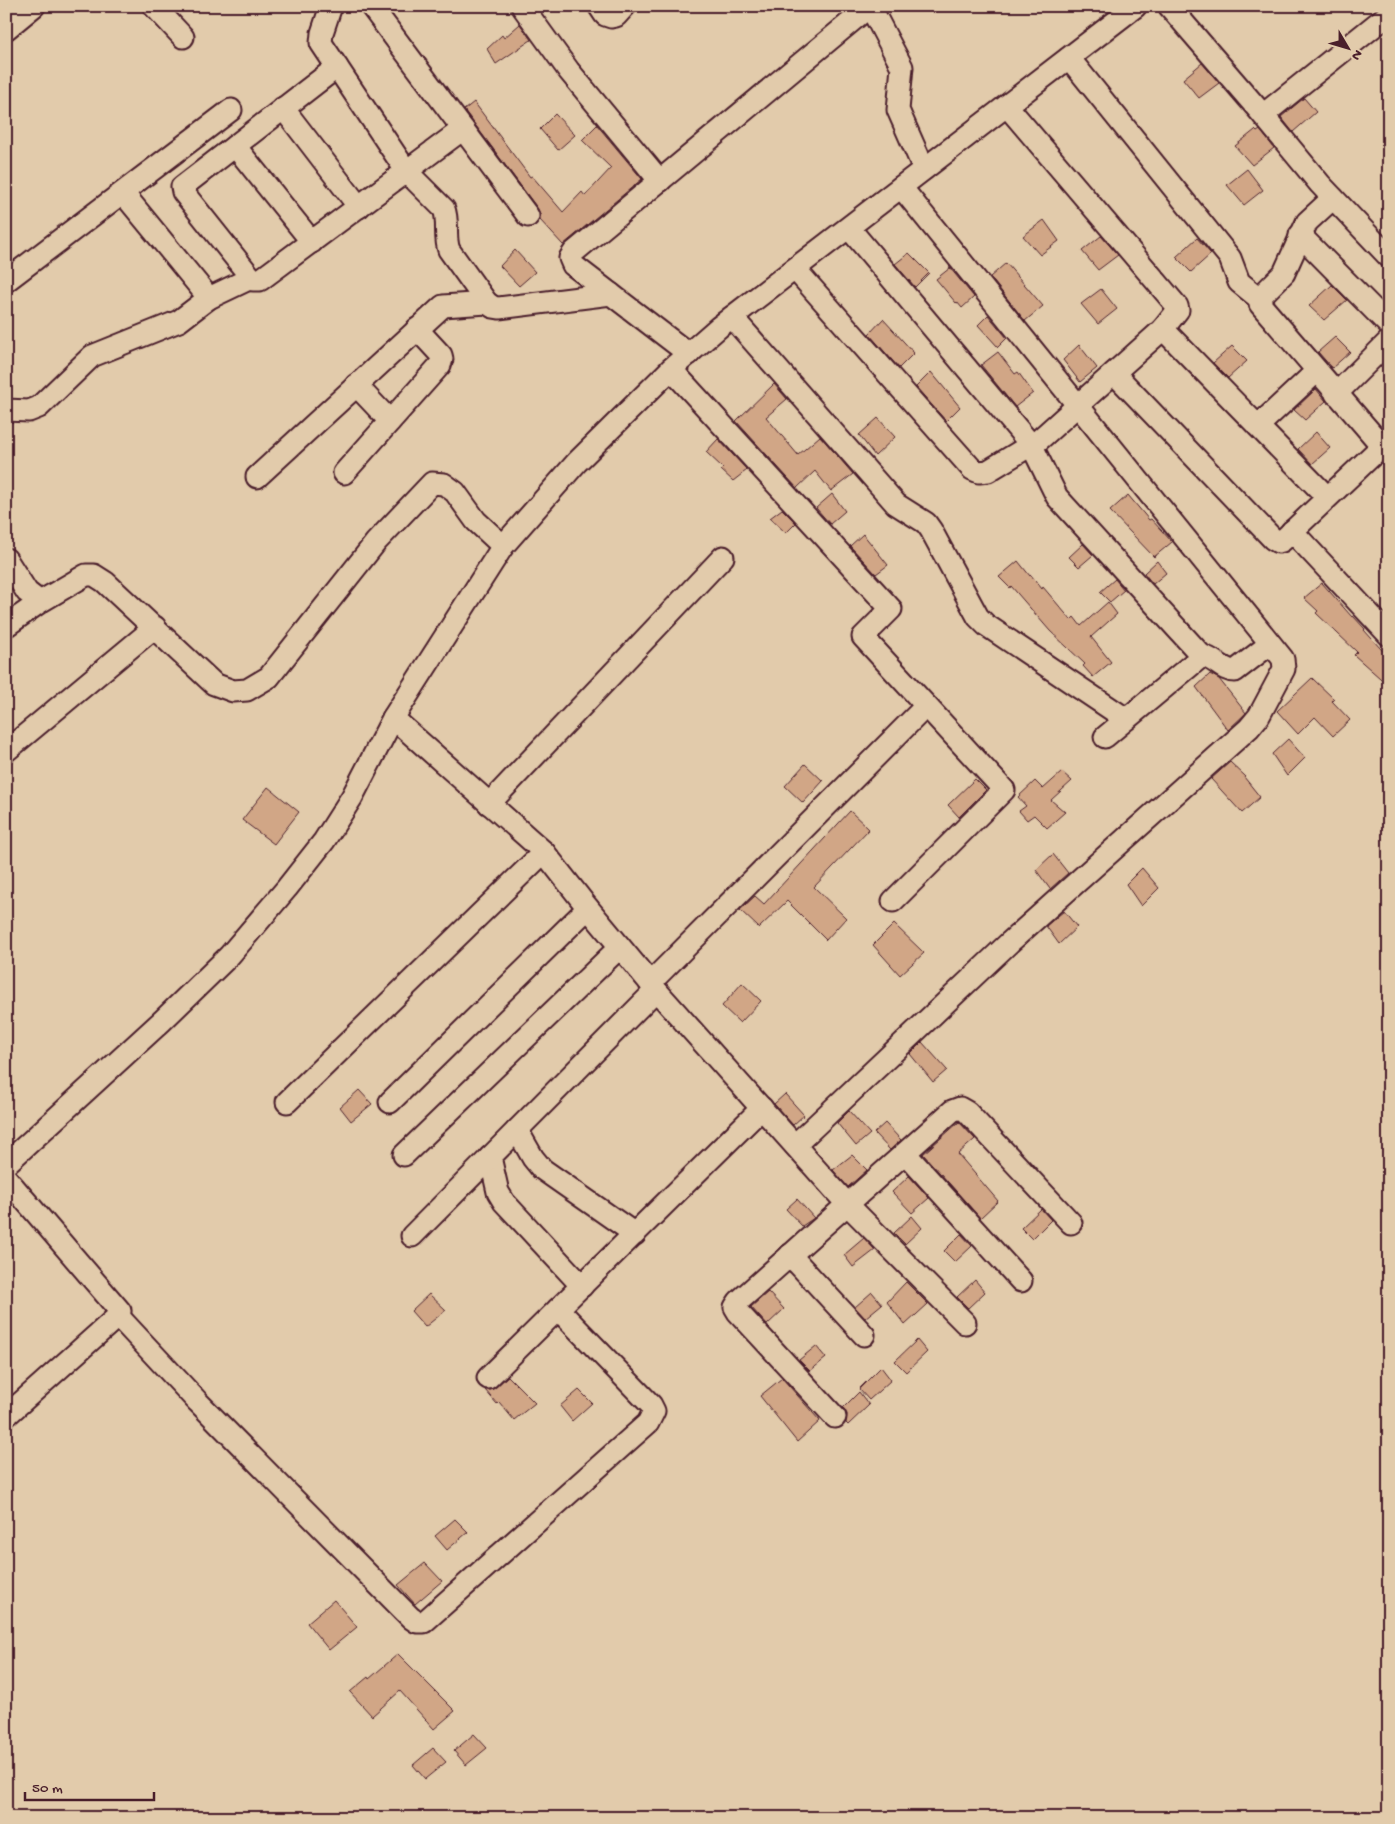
<svg xmlns="http://www.w3.org/2000/svg" width="1395" height="1824" viewBox="0 0 1395 1824" font-family="'Gochi Hand',sans-serif">
	<style>
		.building { fill: #d1a686; stroke: #4a1f2b }
		.lines { fill: none; stroke-linecap: round; stroke-linejoin: round }
		.minor-casing { stroke: #4a1f2b; stroke-width: 25 }
		.minor { stroke: #e2cbab; stroke-width: 21 }
	</style>
	<rect width="100%" height="100%" fill="#e2cbab"/>
	<filter id="ink" filterUnits="userSpaceOnUse"><feTurbulence type="fractalNoise" baseFrequency=".02" numOctaves="2"/><feDisplacementMap in="SourceGraphic" scale="10" xChannelSelector="R" yChannelSelector="G"/><feConvolveMatrix kernelMatrix="1 2 1 2 8 2 1 2 1" color-interpolation-filters="sRGB"/></filter>
	<g filter="url(#ink)">
		<g class="building">
			<polygon points="520,24 531,40 496,64 487,49 502,35 504,38"/>
			<polygon points="1202,63 1219,83 1199,98 1183,79"/>
			<polygon points="1304,98 1316,112 1293,132 1281,117"/>
			<polygon points="474,102 530,177 532,176 563,212 582,192 585,196 611,168 582,140 597,125 642,179 563,245 540,220 540,214 538,209 464,110"/>
			<polygon points="555,114 575,135 558,150 540,129"/>
			<polygon points="1255,130 1257,132 1260,130 1274,148 1252,165 1235,146"/>
			<polygon points="1247,169 1263,190 1244,205 1227,185"/>
			<polygon points="1044,220 1059,241 1040,255 1023,236"/>
			<polygon points="1101,236 1118,255 1098,270 1082,251"/>
			<polygon points="1197,238 1211,254 1191,272 1176,257"/>
			<polygon points="515,250 535,272 519,286 500,266"/>
			<polygon points="909,253 929,273 915,287 895,264"/>
			<polygon points="1006,263 1043,306 1025,321 990,277"/>
			<polygon points="950,268 974,297 962,308 957,302 956,303 936,279"/>
			<polygon points="1332,285 1347,300 1324,320 1309,306"/>
			<polygon points="1101,289 1117,309 1098,324 1081,304"/>
			<polygon points="988,315 1007,338 998,347 978,325"/>
			<polygon points="883,319 914,353 899,368 869,334"/>
			<polygon points="1335,337 1350,352 1332,368 1318,352"/>
			<polygon points="1079,345 1097,368 1080,382 1063,360"/>
			<polygon points="1232,346 1247,361 1228,378 1213,363"/>
			<polygon points="998,352 1015,374 1018,372 1033,393 1015,407 981,365"/>
			<polygon points="931,372 960,407 946,421 916,387"/>
			<polygon points="774,384 787,399 766,417 798,455 820,436 853,474 831,491 815,471 797,488 736,421"/>
			<polygon points="1316,389 1326,401 1305,420 1294,410"/>
			<polygon points="878,418 895,437 875,456 859,435"/>
			<polygon points="1316,432 1330,448 1312,464 1298,449"/>
			<polygon points="718,439 747,470 733,481 721,470 723,468 706,452"/>
			<polygon points="832,494 845,511 830,524 816,508"/>
			<polygon points="1128,495 1149,520 1151,519 1172,542 1154,557 1110,511"/>
			<polygon points="782,509 796,523 786,533 770,518"/>
			<polygon points="863,534 888,565 876,574 850,546"/>
			<polygon points="1083,544 1093,555 1079,567 1069,557"/>
			<polygon points="1018,561 1030,576 1031,575 1042,589 1043,587 1071,620 1074,617 1081,626 1108,602 1117,614 1091,637 1111,662 1093,677 1083,666 1085,664 1050,631 1011,586 1010,588 999,577"/>
			<polygon points="1157,561 1166,573 1153,584 1144,573"/>
			<polygon points="1115,579 1124,590 1110,602 1100,592"/>
			<polygon points="1322,583 1352,617 1353,616 1365,629 1364,630 1389,658 1389,686 1354,655 1357,652 1316,613 1318,611 1304,598"/>
			<polygon points="1210,674 1219,679 1246,713 1228,730 1196,687"/>
			<polygon points="1312,678 1334,699 1332,701 1350,720 1333,736 1315,717 1298,734 1277,711"/>
			<polygon points="1288,739 1305,758 1287,776 1272,754"/>
			<polygon points="1230,762 1245,776 1244,777 1260,797 1242,813 1211,779"/>
			<polygon points="805,764 823,781 803,803 785,786"/>
			<polygon points="1062,772 1072,781 1051,800 1065,812 1047,828 1034,815 1027,820 1019,811 1026,806 1018,797 1035,781 1043,789"/>
			<polygon points="975,779 986,790 959,817 948,805"/>
			<polygon points="268,787 299,812 274,844 242,820"/>
			<polygon points="850,811 869,829 814,887 846,918 826,940 787,901 759,928 740,910 755,896 764,904"/>
			<polygon points="1053,854 1068,873 1050,889 1036,870"/>
			<polygon points="1142,868 1159,888 1141,906 1126,884"/>
			<polygon points="1064,911 1077,927 1059,944 1046,926"/>
			<polygon points="894,924 924,953 900,975 873,945"/>
			<polygon points="742,983 761,1001 740,1023 722,1006"/>
			<polygon points="922,1042 947,1070 933,1082 910,1054"/>
			<polygon points="359,1090 372,1104 351,1121 340,1107"/>
			<polygon points="785,1094 804,1115 793,1125 774,1104"/>
			<polygon points="849,1111 870,1134 856,1146 837,1123"/>
			<polygon points="959,1122 975,1139 958,1154 998,1201 980,1218 923,1154"/>
			<polygon points="885,1123 901,1140 890,1150 874,1133"/>
			<polygon points="852,1155 867,1170 848,1187 833,1170"/>
			<polygon points="909,1176 929,1198 912,1213 892,1192"/>
			<polygon points="797,1199 814,1218 802,1226 786,1209"/>
			<polygon points="1041,1209 1051,1220 1032,1239 1021,1228"/>
			<polygon points="912,1216 922,1228 905,1244 894,1233"/>
			<polygon points="961,1234 972,1246 955,1262 944,1251"/>
			<polygon points="864,1238 875,1250 853,1267 844,1255"/>
			<polygon points="975,1280 985,1292 968,1308 957,1297"/>
			<polygon points="906,1282 928,1304 905,1325 887,1302"/>
			<polygon points="768,1292 784,1309 767,1325 751,1307"/>
			<polygon points="872,1292 882,1304 865,1318 855,1307"/>
			<polygon points="429,1294 446,1310 425,1327 411,1311"/>
			<polygon points="917,1340 927,1352 906,1372 895,1361"/>
			<polygon points="816,1346 826,1358 810,1371 799,1360"/>
			<polygon points="881,1367 891,1380 869,1400 859,1389"/>
			<polygon points="508,1376 535,1403 514,1420 499,1402 497,1404 485,1390 491,1390 496,1387"/>
			<polygon points="782,1378 820,1421 797,1442 760,1396"/>
			<polygon points="579,1390 592,1403 572,1421 560,1406"/>
			<polygon points="859,1392 869,1405 848,1425 846,1423 847,1414 843,1408"/>
			<polygon points="455,1519 468,1532 447,1550 435,1536"/>
			<polygon points="425,1563 442,1581 415,1604 398,1585"/>
			<polygon points="334,1600 357,1627 329,1650 307,1623"/>
			<polygon points="398,1654 455,1711 434,1729 400,1691 372,1716 350,1692 368,1677 369,1679"/>
			<polygon points="474,1734 487,1748 466,1765 454,1751"/>
			<polygon points="433,1748 446,1762 425,1779 413,1765"/>
		</g>
		<g class="lines">
			<g class="minor-casing">
				<g id="minor">
					<polyline points="154,6 183,37"/>
					<path d="M331,6L322,33L321,43L407,172L444,209C449,221 444,237 449,250L487,303L493,307L499,308L611,294"/>
					<polyline points="371,6 528,216"/>
					<polyline points="522,6 569,71 660,181"/>
					<polyline points="599,6 605,15 611,17 616,16 625,6"/>
					<polyline points="870,6 902,67 898,110 924,169"/>
					<polyline points="1169,6 1263,115"/>
					<polyline points="1389,14 1263,115 1320,184 1389,257"/>
					<polyline points="6,29 34,6"/>
					<polyline points="1069,58 1230,258 1239,282 1260,299"/>
					<polyline points="337,67 182,187 183,192 253,280 260,280 463,129"/>
					<polyline points="283,108 359,207"/>
					<polyline points="235,146 312,242"/>
					<polyline points="123,193 209,298 251,278"/>
					<polyline points="1333,198 1307,222 1284,273 1262,295 1260,299 1260,304 1389,454"/>
					<polyline points="849,228 1032,446 1057,497 1202,656"/>
					<polyline points="1300,235 1389,325"/>
					<polyline points="795,269 972,469 979,472 988,471 1039,440 1163,329 1178,310 1177,306 1007,106"/>
					<polyline points="6,281 231,110"/>
					<polyline points="732,317 896,504 926,523 931,530 978,617 986,625 1126,719"/>
					<polyline points="1163,329 1327,497"/>
					<polyline points="689,354 573,265 570,258 574,252 870,6"/>
					<polyline points="671,369 891,609 863,637 1004,790 893,901"/>
					<polyline points="1114,373 1273,539 1278,542 1282,541 1381,447"/>
					<polyline points="356,385 390,421"/>
					<polyline points="1336,394 1389,341"/>
					<polyline points="6,410 29,411 39,407 92,356 179,321 209,298"/>
					<polyline points="1258,426 1317,371"/>
					<polyline points="344,473 440,365 442,359 441,355 417,329"/>
					<polyline points="257,477 443,306 487,303"/>
					<polyline points="1292,531 1389,635"/>
					<polyline points="6,559 27,592 40,602"/>
					<polyline points="6,626 40,602 86,575 94,575 105,582 214,684 233,691 247,690 269,677 376,542 432,483 444,484 455,492 476,521 503,546"/>
					<polyline points="393,718 544,852 588,908 656,990 847,1204 965,1323"/>
					<path d="M1105,737L1202,656C1215,658 1222,671 1235,671L1270,644"/>
					<polyline points="6,751 155,627"/>
					<polyline points="489,804 723,557"/>
					<polyline points="650,983 926,706"/>
					<polyline points="287,1102 544,852"/>
					<polyline points="390,1102 588,908"/>
					<polyline points="517,1130 533,1158 542,1169 635,1234"/>
					<polyline points="795,1145 1010,942 1249,728 1259,716 1284,669 1283,659 901,187"/>
					<polyline points="905,1153 1021,1281"/>
					<polyline points="404,1155 620,947"/>
					<polyline points="490,1157 498,1192 504,1202 582,1286"/>
					<polyline points="6,1164 162,1021 229,956 287,888 324,841 352,797 393,718 503,546 577,462 671,369 719,327 1136,6"/>
					<polyline points="6,1178 120,1311 118,1316 6,1416"/>
					<polyline points="412,1236 656,990"/>
					<polyline points="790,1255 864,1335"/>
					<polyline points="118,1316 198,1402 411,1618 417,1622 424,1622 648,1423 654,1411 651,1405 558,1309"/>
					<polyline points="488,1378 762,1108"/>
					<polyline points="835,1417 738,1312 735,1307 739,1301 952,1111 960,1108 967,1112 1071,1223"/>
				</g>
			</g>
			<use href="#minor" class="minor"/>
		</g>
	</g>
	<rect width="1395" height="1824" fill="none" stroke="#e2cbab" stroke-width="25"/>
	<rect x="12" y="12" width="1370" height="1799" fill="none" stroke="#4a1f2b" stroke-width="2" filter="url(#ink)"/>
	<g transform="translate(1348 48) rotate(128)" stroke="#e2cbab" stroke-width="4" paint-order="stroke">
	<path d="M0-4L9 19L0 12L-9 19Z" fill="#4a1f2b"/>
	<text y="-8" font-size="14" font-weight="bold" text-anchor="middle" fill="#4a1f2b">N</text>
	</g>
	<path d="M25 1792v8h129v-8" fill="none" stroke="#4a1f2b" stroke-width="2.5"/>
	<text x="32" y="1792" font-size="15" fill="#4a1f2b" stroke="#e2cbab" stroke-width="4" paint-order="stroke">50 m</text>
</svg>
